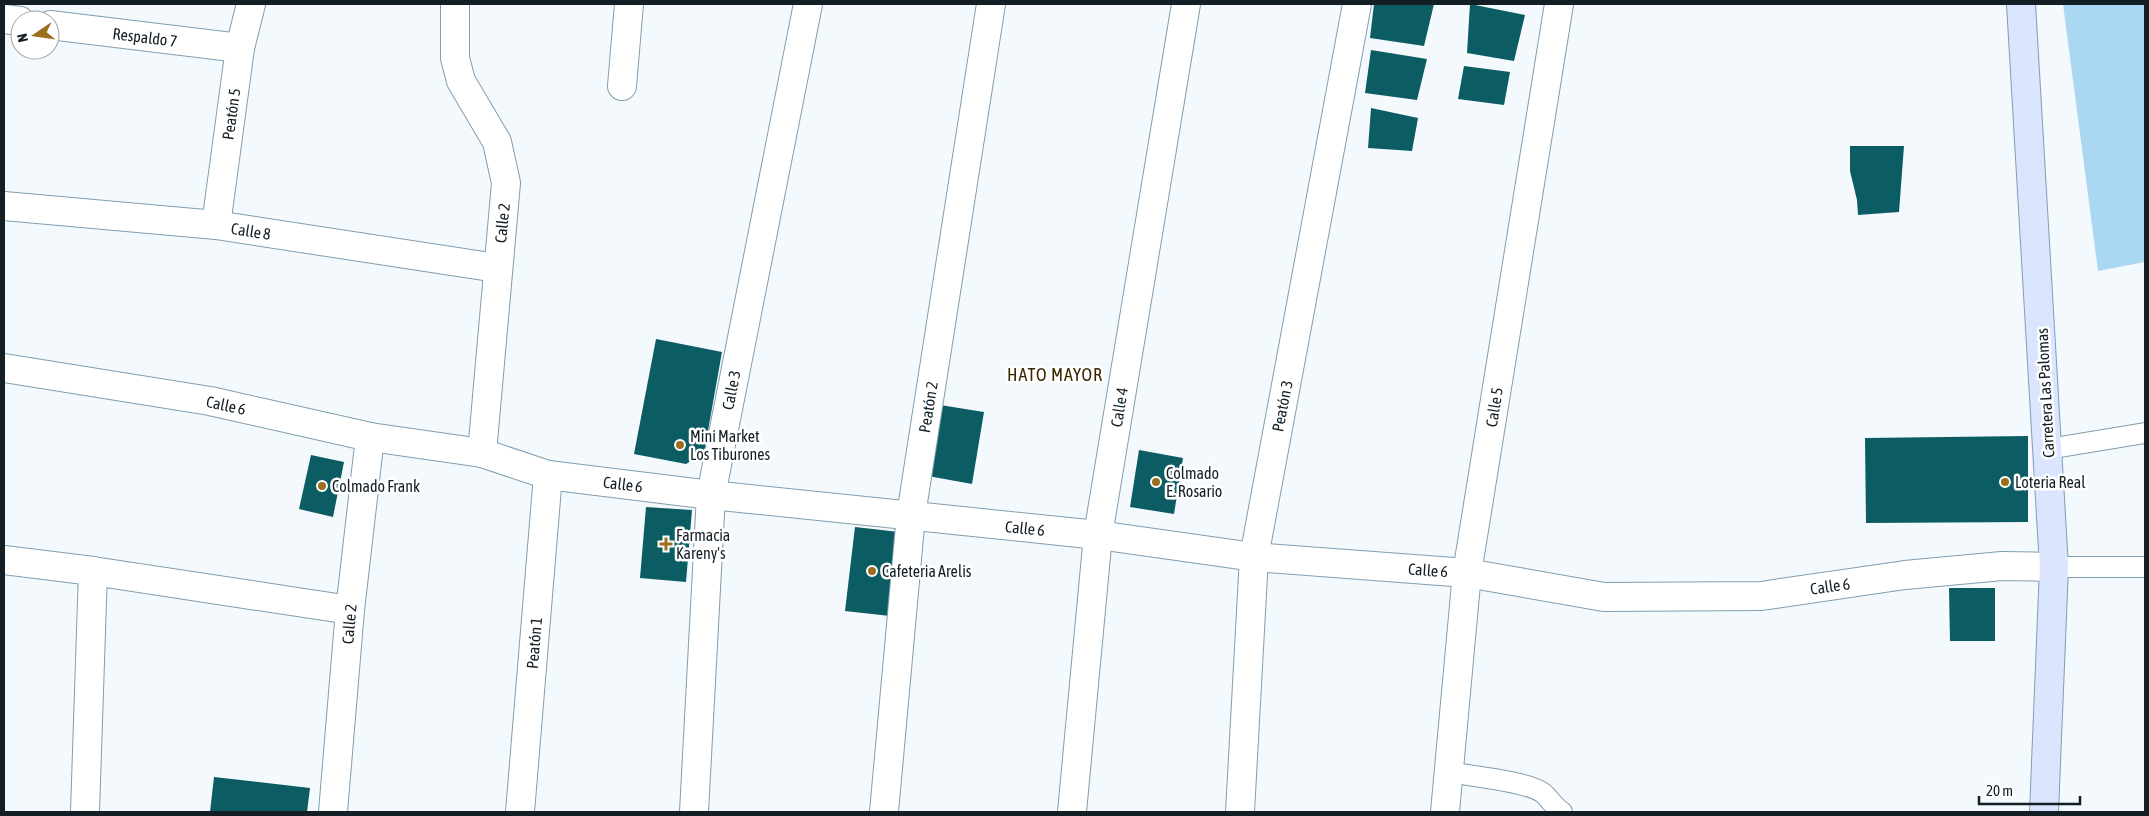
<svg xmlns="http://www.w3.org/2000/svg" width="2149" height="816" viewBox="0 0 2149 816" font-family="'Asap Condensed',sans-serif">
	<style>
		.grass { fill: #aad7f2 }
		.building { fill: #0b5d63 }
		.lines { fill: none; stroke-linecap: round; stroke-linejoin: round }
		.lane-casing { stroke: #819eb0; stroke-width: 22 }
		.street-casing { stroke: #819eb0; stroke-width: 30 }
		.secondary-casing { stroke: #819eb0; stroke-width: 30 }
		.lane { stroke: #fff; stroke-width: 20 }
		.street { stroke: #fff; stroke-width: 28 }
		.secondary { stroke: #dbe5fe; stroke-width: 28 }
		.poi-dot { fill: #9a6e1c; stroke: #fff; stroke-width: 2 }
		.labels { text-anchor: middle; stroke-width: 5; stroke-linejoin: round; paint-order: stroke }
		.street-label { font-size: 16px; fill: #131e25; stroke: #fff }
		.poi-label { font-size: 16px; fill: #131e25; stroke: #fff; text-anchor: start }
		.neighbourhood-label { font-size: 18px; letter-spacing: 1px; fill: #3c2701; stroke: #fff }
	</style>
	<rect width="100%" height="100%" fill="#f3f9fd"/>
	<polygon class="grass" points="2063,4 2145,4 2145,262 2098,271"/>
	<g class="building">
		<polygon points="1374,4 1434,4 1424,46 1370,38"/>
		<polygon points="1470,4 1525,15 1514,61 1467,53"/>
		<polygon points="1371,50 1427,59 1417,100 1365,93"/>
		<polygon points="1464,66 1510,72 1504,105 1458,99"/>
		<polygon points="1371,108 1418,118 1412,151 1368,148"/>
		<polygon points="1850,146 1904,146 1899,212 1858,215 1857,200 1850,171"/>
		<polygon points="656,339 722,352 704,453 686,464 634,454"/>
		<polygon points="940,405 984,412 972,484 928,476"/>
		<polygon points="2028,436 2028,522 1866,523 1865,438"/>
		<polygon points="1139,450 1183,458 1174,514 1130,507"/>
		<polygon points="311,455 344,462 333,517 299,509"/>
		<polygon points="646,507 692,510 686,582 640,578"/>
		<polygon points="855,527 899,532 890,616 845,611"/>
		<polygon points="1949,588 1995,588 1995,641 1950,641"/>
		<polygon points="214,777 310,788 307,812 210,812"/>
	</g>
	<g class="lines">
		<g class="lane-casing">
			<g id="lane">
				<polyline points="2048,449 2145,433"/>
				<polyline points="2054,567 2145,567"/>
				<path d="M1448,772C1470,776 1527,781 1543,793C1550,799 1554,807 1562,812"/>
			</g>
		</g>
		<g class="street-casing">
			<g id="street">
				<polyline points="455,4 455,58 461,81 497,142 506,183 482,453"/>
				<polyline points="4,19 20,21"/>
				<polyline points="50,25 240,48"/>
				<polyline points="622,86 629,4"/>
				<polyline points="4,206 216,225 497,268"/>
				<polyline points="216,225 240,48 251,4"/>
				<polyline points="4,368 210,401 370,437 482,453 548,475 711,495 1098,535 1254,557 1467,573 1604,597 1761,596 1905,575 2002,566 2054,567"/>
				<polyline points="4,560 93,571"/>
				<polyline points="85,812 93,571 350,610"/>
				<polyline points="333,812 350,610 370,437"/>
				<polyline points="520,812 548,475"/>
				<polyline points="694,812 711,495 808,4"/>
				<polyline points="884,812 911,515 991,4"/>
				<polyline points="1072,812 1098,535 1186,4"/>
				<polyline points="1240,812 1254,557 1357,4"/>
				<polyline points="1445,812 1467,573 1559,4"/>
			</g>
		</g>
		<g class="secondary-casing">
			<polyline id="secondary" points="2021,4 2054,567 2044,812"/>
		</g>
		<use href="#lane" class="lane"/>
		<use href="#street" class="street"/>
		<use href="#secondary" class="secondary"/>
	</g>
	<g class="poi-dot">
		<circle cx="680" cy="445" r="5"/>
		<circle cx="1156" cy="482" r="5"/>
		<circle cx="2005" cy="482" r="5"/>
		<circle cx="322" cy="486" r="5"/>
		<path d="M663.5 536.5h5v5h5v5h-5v5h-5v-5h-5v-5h5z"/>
		<circle cx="872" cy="571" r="5"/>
	</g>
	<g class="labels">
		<g class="street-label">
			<text transform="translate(145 37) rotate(7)" y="6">Respaldo 7</text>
			<text transform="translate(231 114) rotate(-82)" y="6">Peatón 5</text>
			<text transform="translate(502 223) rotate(-84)" y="6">Calle 2</text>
			<text transform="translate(251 231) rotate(9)" y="6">Calle 8</text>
			<text transform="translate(731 390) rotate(-79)" y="6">Calle 3</text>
			<text transform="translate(2045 393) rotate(-93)" y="6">Carretera Las Palomas</text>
			<text transform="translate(226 405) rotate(12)" y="6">Calle 6</text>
			<text transform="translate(1282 406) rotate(-79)" y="6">Peatón 3</text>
			<text transform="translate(928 407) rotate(-81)" y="6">Peatón 2</text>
			<text transform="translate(1119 407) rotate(-81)" y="6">Calle 4</text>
			<text transform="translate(1494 407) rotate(-81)" y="6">Calle 5</text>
			<text transform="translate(623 484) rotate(7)" y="6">Calle 6</text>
			<text transform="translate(1025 528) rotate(6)" y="6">Calle 6</text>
			<text transform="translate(1428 570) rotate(4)" y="6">Calle 6</text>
			<text transform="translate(1830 586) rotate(-8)" y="6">Calle 6</text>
			<text transform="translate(349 624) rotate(-85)" y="6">Calle 2</text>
			<text transform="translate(534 643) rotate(-85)" y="6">Peatón 1</text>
		</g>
		<g class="poi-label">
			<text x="690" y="442">Mini Market<tspan x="690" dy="18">Los Tiburones</tspan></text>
			<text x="1166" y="479">Colmado<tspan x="1166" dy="18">E. Rosario</tspan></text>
			<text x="2015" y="488">Loteria Real</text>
			<text x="332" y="492">Colmado Frank</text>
			<text x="676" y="541">Farmacia<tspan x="676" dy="18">Kareny's</tspan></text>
			<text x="882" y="577">Cafeteria Arelis</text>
		</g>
		<g class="neighbourhood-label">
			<text x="1055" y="381">HATO MAYOR</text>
		</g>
	</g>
	<rect width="2149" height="816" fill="none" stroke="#131e25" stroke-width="10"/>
	<g transform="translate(35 35) rotate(257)"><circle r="24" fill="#ffffff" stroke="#a1a5a8"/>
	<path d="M0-4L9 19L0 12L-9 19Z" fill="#9a6e1c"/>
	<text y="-8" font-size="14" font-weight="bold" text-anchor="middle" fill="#131e25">N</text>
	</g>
	<path d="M1979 796v8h101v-8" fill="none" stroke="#131e25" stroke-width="2.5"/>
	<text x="1986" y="796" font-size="15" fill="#131e25" stroke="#ffffff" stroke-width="4" paint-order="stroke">20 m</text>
</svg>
